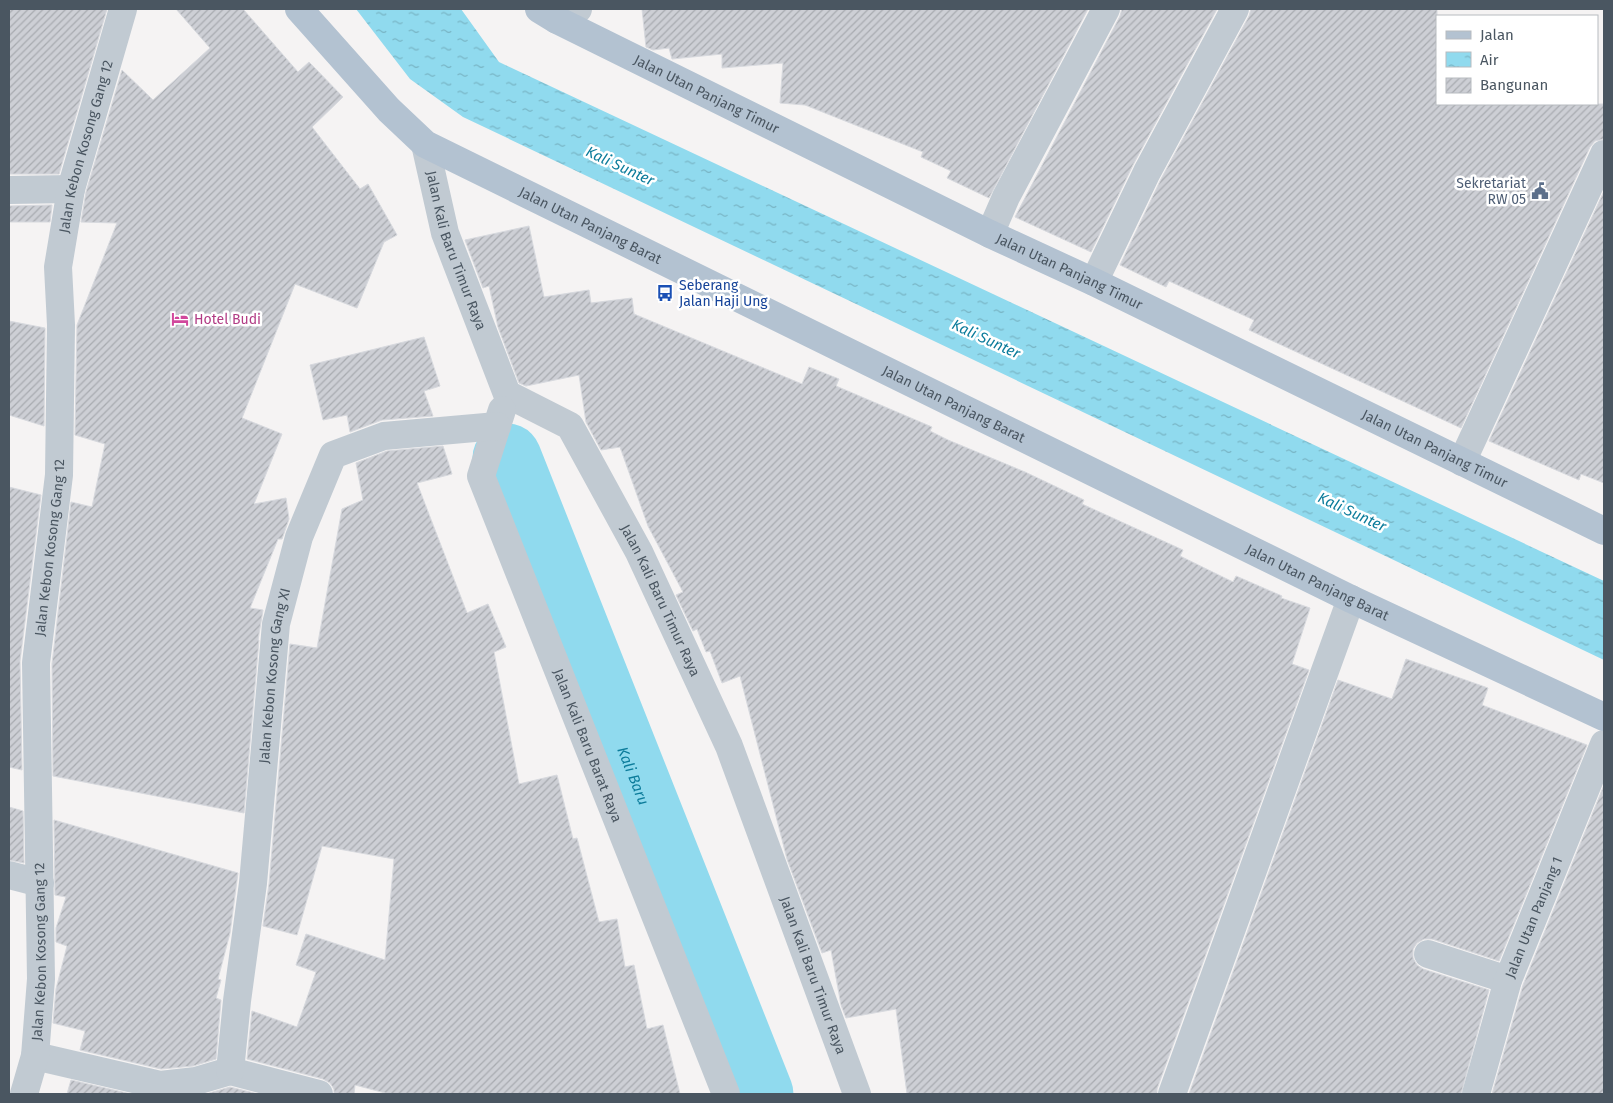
<svg xmlns="http://www.w3.org/2000/svg" width="1613" height="1103" viewBox="0 0 1613 1103" font-family="'Fira Sans',sans-serif">
	<style>
		.water { fill: url(#water-ripples) }
		.lines { fill: none; stroke-linecap: round; stroke-linejoin: round }
		.river { stroke: #90daee; stroke-width: 69 }
		.building { fill: url(#building-hatch); stroke: #d7d9de }
		.minor { stroke: #c1cad2; stroke-width: 28 }
		.major { stroke: #b3c2d1; stroke-width: 28 }
		.labels { text-anchor: middle; stroke-width: 5; stroke-linejoin: round; paint-order: stroke }
		.street-label { font-size: 14px; fill: #4a5661; stroke: #fff }
		.service-label { font-size: 14px; fill: #4e5e75; stroke: #fff; text-anchor: end }
		.transit-label { font-size: 14px; fill: #164399; stroke: #fff; text-anchor: start }
		.hotel-label { font-size: 14px; fill: #b23c85; stroke: #fff; text-anchor: start }
		.water-label { font-size: 15px; font-style: italic; fill: #0c7c9b; stroke: #fff }
	</style>
	<defs>
		<pattern id="water-ripples" width="26" height="14" patternUnits="userSpaceOnUse" patternTransform="scale(1.25)"><rect width="26" height="14" fill="#90daee"/><path d="M2 4q2-2 4 0t4 0M15 11q2-2 4 0t4 0" fill="none" stroke="#78b4c4"/></pattern>
		<pattern id="building-hatch" width="6" height="6" patternUnits="userSpaceOnUse" patternTransform="scale(1.25)"><rect width="6" height="6" fill="#cdcfd5"/><path d="M-1 1l2-2M0 6l6-6M5 7l2-2" fill="none" stroke="#a8abb0"/></pattern>
	</defs>
	<rect width="100%" height="100%" fill="#f5f3f3"/>
	<polygon class="water" points="356,9 461,9 499,62 1604,581 1604,660 463,117 410,79"/>
	<g class="lines">
		<path class="river" id="s1" d="M507,458L759,1094"/>
	</g>
	<g class="building">
		<polygon points="9,9 107,9 59,174 9,174"/>
		<polygon points="176,9 243,9 298,72 309,62 343,97 312,127 360,189 368,184 397,235 384,242 357,308 295,284 242,418 282,434 254,504 286,498 289,519 282,539 278,539 250,608 263,610 258,640 259,640 244,813 53,776 52,664 71,502 92,507 105,444 75,435 77,325 117,223 81,222 86,192 122,70 153,100 210,48"/>
		<polygon points="642,9 1088,9 989,198 947,178 951,171 921,157 923,152 805,105 780,103 783,63 722,68 722,54 672,59 669,48 653,50 646,47"/>
		<polygon points="1122,9 1217,9 1133,165 1091,252 1015,217 1120,16"/>
		<polygon points="1251,9 1437,9 1437,104 1604,104 1604,139 1595,141 1590,147 1461,428 1249,330 1254,320 1169,281 1166,287 1120,265 1161,179 1249,16"/>
		<polygon points="1604,191 1604,483 1581,474 1579,480 1489,441"/>
		<polygon points="52,205 50,222 9,222 9,206"/>
		<polygon points="529,226 544,297 589,290 591,303 632,298 634,314 802,384 809,367 839,379 836,386 932,427 930,431 948,440 1025,472 1084,500 1082,504 1183,550 1180,556 1233,582 1236,576 1282,596 1281,598 1310,608 1292,664 1309,670 1157,1089 1157,1094 907,1094 896,1009 846,1018 841,1005 831,950 822,953 787,859 740,676 722,683 710,651 706,652 697,629 693,631 676,595 683,592 648,526 620,447 601,450 586,422 579,375 526,386 519,383 498,327 489,286 483,288 465,240"/>
		<polygon points="9,321 45,328 44,426 9,415"/>
		<polygon points="424,337 440,386 424,391 433,416 382,420 350,432 347,415 323,420 310,365"/>
		<polygon points="443,446 452,474 417,483 467,613 488,604 506,647 494,652 519,784 557,775 573,839 577,838 599,922 617,919 625,967 634,965 647,1029 663,1025 680,1094 389,1094 355,1085 354,1094 334,1094 334,1089 330,1083 323,1079 247,1059 252,1011 297,1027 316,972 296,965 306,934 385,960 394,859 322,846 297,935 263,926 269,884 290,644 317,648 342,509 363,500 356,463 387,451"/>
		<polygon points="9,487 41,495 20,661 22,770 9,767"/>
		<polygon points="1406,659 1488,688 1482,705 1587,745 1499,961 1432,939 1424,939 1417,943 1413,949 1413,958 1417,965 1423,969 1489,990 1461,1094 1189,1094 1338,680 1392,699"/>
		<polygon points="1604,785 1604,1094 1492,1094 1523,985"/>
		<polygon points="9,807 23,811 24,863 9,860"/>
		<polygon points="54,820 238,873 230,933 218,979 221,980 216,998 221,1000 216,1059 193,1066 161,1069 80,1050 85,1031 53,1023 56,989 67,946 56,942 56,928 66,897 55,895"/>
		<polygon points="71,1080 131,1094 67,1094"/>
		<polygon points="230,1087 258,1094 206,1094"/>
	</g>
	<g class="lines">
		<g class="minor">
			<polyline points="557,20 578,9"/>
			<path id="s2" d="M425,144L445,233L507,394L570,426L639,552L729,746L857,1094"/>
			<polyline points="9,190 71,189"/>
			<polyline points="990,234 1006,197 1106,9"/>
			<polyline points="1094,282 1147,172 1235,9"/>
			<path id="s3" d="M502,410L481,476L726,1094"/>
			<polyline points="1462,462 1604,154"/>
			<polyline points="9,875 40,883"/>
			<polyline points="1428,954 1508,980"/>
			<polyline points="35,1056 160,1085 196,1081 230,1071 319,1094"/>
			<path id="s4" d="M230,1071L237,1001L253,883L276,624L299,537L333,455L384,436L497,426"/>
			<path id="s5" d="M24,1094L35,1056L41,979L36,663L59,475L61,325L58,267L71,189L123,9"/>
			<polyline points="1172,1094 1351,599"/>
			<path id="s6" d="M1476,1094L1508,980L1604,744"/>
		</g>
		<g class="major">
			<path id="s7" d="M299,9L389,110L425,144L1351,599L1604,717"/>
			<path id="s8" d="M539,9L557,20L990,234L1094,282L1604,531"/>
		</g>
	</g>
	<defs>
		<g id="civic-bare" transform="scale(1.35)"><path d="M-.6-6.5H3V-4.5H.6V-3L4-1V1h2V6H-6V1h2V-1L-.6-3ZM-1.2 2.5V6h2.4V2.5Z" fill="#5c6f8a" stroke="#fff" stroke-width="2.5" paint-order="stroke"/></g>
		<g id="bus-bare" transform="scale(1.35)"><path d="M-5-6H5V4H4V6H2V4H-2V6H-4V4H-5ZM-3.5-4V0h7V-4ZM-3.5 1.2v1.5H-2V1.2ZM2 1.2v1.5H3.5V1.2Z" fill="#1a4fb4" stroke="#fff" stroke-width="2.5" paint-order="stroke"/></g>
		<g id="hotel-bare" transform="scale(1.35)"><path d="M-6-4.5h1.5V1H6V5H4.5V3h-9V5H-6ZM-4 0a1.8 1.8 0 1 1 3.6 0ZM.5 0V-2.5h3Q6-2.5 6 0Z" fill="#d1479c" stroke="#fff" stroke-width="2.5" paint-order="stroke"/></g>
	</defs>
	<g fill-rule="evenodd">
		<use href="#civic-bare" x="1540" y="191"/>
		<use href="#bus-bare" x="665" y="293"/>
		<use href="#hotel-bare" x="180" y="319"/>
	</g>
	<g class="labels">
		<g class="street-label">
			<text dy="5" stroke="none"><textPath href="#s8" startOffset="188">Jalan Utan Panjang Timur</textPath></text>
			<text dy="5" stroke="none"><textPath href="#s5" startOffset="954">Jalan Kebon Kosong Gang 12</textPath></text>
			<text dy="5" stroke="none"><textPath href="#s7" startOffset="369">Jalan Utan Panjang Barat</textPath></text>
			<text dy="5" stroke="none"><textPath href="#s2" startOffset="111">Jalan Kali Baru Timur Raya</textPath></text>
			<text dy="5" stroke="none"><textPath href="#s8" startOffset="592">Jalan Utan Panjang Timur</textPath></text>
			<text dy="5" stroke="none"><textPath href="#s7" startOffset="774">Jalan Utan Panjang Barat</textPath></text>
			<text dy="5" stroke="none"><textPath href="#s8" startOffset="998">Jalan Utan Panjang Timur</textPath></text>
			<text dy="5" stroke="none"><textPath href="#s5" startOffset="549">Jalan Kebon Kosong Gang 12</textPath></text>
			<text dy="5" stroke="none"><textPath href="#s7" startOffset="1179">Jalan Utan Panjang Barat</textPath></text>
			<text dy="5" stroke="none"><textPath href="#s2" startOffset="531">Jalan Kali Baru Timur Raya</textPath></text>
			<text dy="5" stroke="none"><textPath href="#s4" startOffset="398">Jalan Kebon Kosong Gang XI</textPath></text>
			<text dy="5" stroke="none"><textPath href="#s3" startOffset="359">Jalan Kali Baru Barat Raya</textPath></text>
			<text dy="5" stroke="none"><textPath href="#s6" startOffset="186">Jalan Utan Panjang 1</textPath></text>
			<text dy="5" stroke="none"><textPath href="#s5" startOffset="144">Jalan Kebon Kosong Gang 12</textPath></text>
			<text dy="5" stroke="none"><textPath href="#s2" startOffset="936">Jalan Kali Baru Timur Raya</textPath></text>
		</g>
		<g class="service-label">
			<text x="1526" y="188">Sekretariat<tspan x="1526" dy="16">RW 05</tspan></text>
		</g>
		<g class="transit-label">
			<text x="679" y="290">Seberang<tspan x="679" dy="16">Jalan Haji Ung</tspan></text>
		</g>
		<g class="hotel-label">
			<text x="194" y="324">Hotel Budi</text>
		</g>
		<g class="water-label">
			<text transform="translate(620 166) rotate(25)" y="5">Kali Sunter</text>
			<text transform="translate(986 339) rotate(25)" y="5">Kali Sunter</text>
			<text transform="translate(1352 512) rotate(25)" y="5">Kali Sunter</text>
			<text dy="5" stroke="none"><textPath href="#s1" startOffset="342">Kali Baru</textPath></text>
		</g>
	</g>
	<rect width="1613" height="1103" fill="none" stroke="#4a5661" stroke-width="20"/>
	<rect x="1436" y="15" width="162" height="90" fill="#ffffff" stroke="#b7bbc0"/>
	<rect x="1446" y="31" width="25" height="8" fill="#b3c2d1" stroke="#b7bbc0"/>
	<text x="1480" y="40" font-size="15" fill="#4a5661">Jalan</text>
	<rect x="1446" y="52" width="25" height="15" fill="url(#water-ripples)" stroke="#b7bbc0"/>
	<text x="1480" y="65" font-size="15" fill="#4a5661">Air</text>
	<rect x="1446" y="78" width="25" height="15" fill="url(#building-hatch)" stroke="#b7bbc0"/>
	<text x="1480" y="90" font-size="15" fill="#4a5661">Bangunan</text>
</svg>
